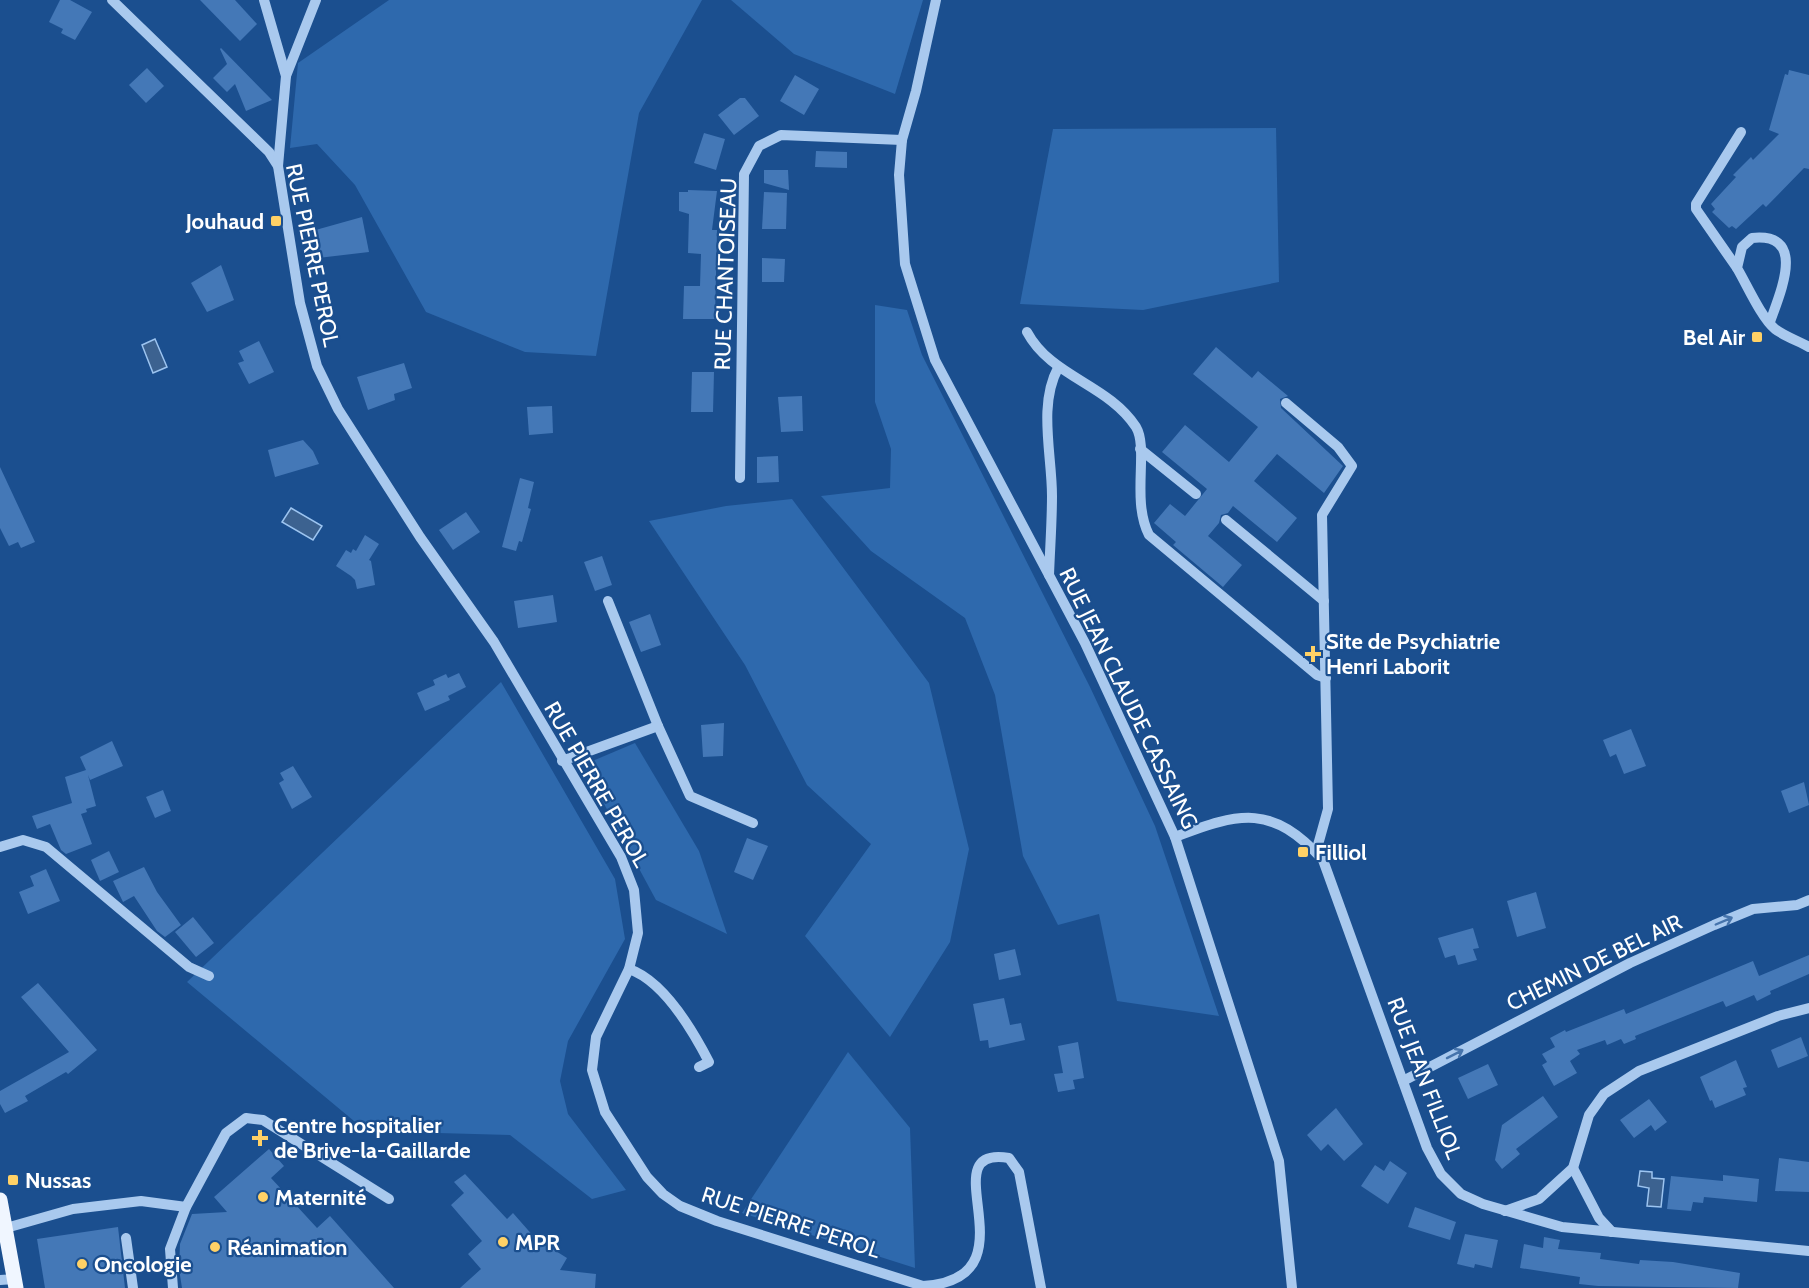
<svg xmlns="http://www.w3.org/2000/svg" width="1809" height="1288" viewBox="0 0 1809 1288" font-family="Cabin,sans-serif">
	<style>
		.green { fill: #2e69ad }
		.water { fill: #3c6290; stroke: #9cc4f0; stroke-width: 1.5 }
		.building { fill: #4478b7 }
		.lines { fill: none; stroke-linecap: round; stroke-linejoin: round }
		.minor { stroke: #a9c9ee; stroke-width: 10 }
		.major { stroke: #f0f6ff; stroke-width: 15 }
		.oneway { stroke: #4674ac }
		.poi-dot { fill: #ffd166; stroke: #1b4f8f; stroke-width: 2 }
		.labels { text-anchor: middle; stroke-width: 4.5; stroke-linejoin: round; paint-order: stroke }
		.poi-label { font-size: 22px; font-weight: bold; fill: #fff; stroke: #1b4f8f; text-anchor: start }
		.street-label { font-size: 22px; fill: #fff; stroke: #1b4f8f }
	</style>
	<rect width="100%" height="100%" fill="#1b4f8f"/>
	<g class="green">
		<polygon points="389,0 702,0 639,113 596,356 525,352 426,312 355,185 317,144 290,148 298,63"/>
		<polygon points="731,0 923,0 895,94 794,54"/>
		<polygon points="1276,128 1279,282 1143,310 1020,304 1053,129"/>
		<polygon points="875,305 907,310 922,355 1090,687 1155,826 1219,1016 1117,1001 1099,914 1058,925 1023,856 995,695 965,618 871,551 821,496 890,488 891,449 875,402"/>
		<polygon points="792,499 929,683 969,849 950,942 890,1037 805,936 871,844 807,785 745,665 649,521 726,506"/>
		<polygon points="501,682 615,879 625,939 568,1041 560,1081 568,1114 626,1190 592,1199 510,1135 366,1131 187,982"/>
		<polygon points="635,743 699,851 727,934 656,900 583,765"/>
		<polygon points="848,1052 910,1128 915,1268 742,1213"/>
	</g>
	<g class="water">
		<polygon points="155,339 167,367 153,373 142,345"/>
		<polygon points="291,508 322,526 313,540 282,522"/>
		<polygon points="1640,1171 1652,1172 1652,1178 1664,1179 1661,1207 1647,1206 1649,1188 1638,1186"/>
	</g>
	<g class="building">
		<polygon points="60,0 70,0 92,12 75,40 61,33 63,29 49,22"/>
		<polygon points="200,0 235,0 257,24 240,41"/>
		<polygon points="220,49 221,48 272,100 246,111 235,84 227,92 213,78 227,64"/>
		<polygon points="147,68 164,86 146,103 129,85"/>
		<polygon points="1789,70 1809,75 1809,169 1804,168 1766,207 1763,204 1736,229 1732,226 1729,228 1712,212 1715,209 1711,204 1736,177 1733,175 1751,157 1753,160 1779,134 1769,130 1785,74 1788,75"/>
		<polygon points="795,75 819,89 804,115 780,101"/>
		<polygon points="740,98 745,98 759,116 734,135 718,115"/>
		<polygon points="704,133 725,139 716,170 694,163"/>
		<polygon points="816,151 847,152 847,168 815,167"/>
		<polygon points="764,170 788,170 789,190 764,183"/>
		<polygon points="688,190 717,191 712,230 717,230 715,319 683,319 684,286 700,286 701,254 688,253 689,214 679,211 679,192 688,192"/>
		<polygon points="764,192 787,193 786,229 762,229"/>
		<polygon points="362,217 369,252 318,258 312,231"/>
		<polygon points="762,258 785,259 784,282 762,282"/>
		<polygon points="221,265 234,300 207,312 191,283"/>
		<polygon points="259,341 274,372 249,384 238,363 244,361 239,351"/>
		<polygon points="1216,347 1252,378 1258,371 1288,396 1280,399 1281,408 1343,466 1324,493 1277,454 1254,481 1297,518 1277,542 1233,506 1228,513 1221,515 1219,523 1208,536 1242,565 1223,587 1173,545 1176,542 1154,523 1170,504 1185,516 1207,489 1162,452 1185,425 1229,462 1258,427 1193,374"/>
		<polygon points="404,363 412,388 394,394 395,400 368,410 357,377"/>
		<polygon points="692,372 714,372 713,412 691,412"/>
		<polygon points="802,396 803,431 781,432 778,397"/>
		<polygon points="552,406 553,433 529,435 527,407"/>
		<polygon points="303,440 313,451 319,464 275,477 268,450"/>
		<polygon points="778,456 779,482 757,483 757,457"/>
		<polygon points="0,467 35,542 21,548 18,542 9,546 0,528"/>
		<polygon points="520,478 534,482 528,508 531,509 522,542 519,541 516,551 502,547"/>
		<polygon points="466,512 480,532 453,550 439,530"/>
		<polygon points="365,535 379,544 369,560 371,561 375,585 357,589 355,580 351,576 336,566 346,550 351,553 353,549 356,551"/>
		<polygon points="602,556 612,585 595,591 584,562"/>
		<polygon points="553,595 557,622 518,628 514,601"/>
		<polygon points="650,614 661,645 641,652 629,622"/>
		<polygon points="459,673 466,687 448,696 450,700 425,711 417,693 435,685 433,680 446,674 448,678"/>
		<polygon points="724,723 723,756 703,757 701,725"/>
		<polygon points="1631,729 1646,766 1624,774 1616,754 1610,757 1603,740"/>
		<polygon points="112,741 123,766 90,780 88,775 96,806 86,809 87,812 81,814 92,844 66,854 61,850 50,824 37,829 32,816 72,803 65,777 86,770 80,757"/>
		<polygon points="293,766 312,797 292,809 279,783 284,780 280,773"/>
		<polygon points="1804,782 1809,805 1789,813 1781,791"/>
		<polygon points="163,790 171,811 155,818 146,797"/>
		<polygon points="747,838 768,846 753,880 734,872"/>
		<polygon points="109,851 119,872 100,881 91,860"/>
		<polygon points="144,867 157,892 181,925 165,937 157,931 134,896 123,902 113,881"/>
		<polygon points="46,869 60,901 28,914 19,892 34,886 30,876"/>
		<polygon points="1536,892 1546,928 1517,937 1507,901"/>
		<polygon points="193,917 214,943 196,957 175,932"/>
		<polygon points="1473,928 1479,948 1473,949 1477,960 1458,965 1455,955 1445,958 1438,938"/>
		<polygon points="1015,949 1021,975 999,980 994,954"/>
		<polygon points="1809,955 1809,974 1770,991 1771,994 1757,1001 1754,995 1726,1007 1723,1001 1635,1036 1636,1039 1624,1044 1621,1039 1607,1045 1605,1040 1577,1050 1580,1054 1570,1061 1577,1073 1554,1086 1542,1065 1547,1062 1542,1054 1555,1047 1550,1038 1565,1030 1566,1032 1624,1009 1626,1014 1753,961 1759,976"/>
		<polygon points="38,983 97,1050 68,1074 66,1072 25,1096 28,1101 5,1113 0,1104 0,1091 69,1052 21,997"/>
		<polygon points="1004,998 1010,1025 1021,1023 1025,1040 989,1048 988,1040 980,1041 973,1004"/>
		<polygon points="1801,1037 1808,1056 1778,1068 1771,1050"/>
		<polygon points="1078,1042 1084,1078 1073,1080 1075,1089 1058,1092 1054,1074 1063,1073 1058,1046"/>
		<polygon points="1736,1060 1747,1087 1743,1088 1746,1095 1715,1108 1712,1100 1710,1101 1700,1077"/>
		<polygon points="1488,1064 1498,1085 1468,1099 1458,1078"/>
		<polygon points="1543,1096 1558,1117 1516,1149 1520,1154 1502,1169 1495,1160 1502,1125"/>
		<polygon points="1649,1099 1667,1122 1655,1131 1651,1125 1634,1138 1620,1120"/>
		<polygon points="1336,1108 1363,1144 1344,1161 1328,1144 1321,1151 1307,1135"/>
		<polygon points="269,1149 284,1166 271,1178 317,1228 330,1216 394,1288 182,1288 179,1269 180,1244 192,1214 227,1212 214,1197"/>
		<polygon points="1779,1158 1809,1162 1809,1192 1775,1191"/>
		<polygon points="1390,1161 1407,1173 1388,1204 1361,1186 1375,1165 1384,1171"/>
		<polygon points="465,1174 507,1219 513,1213 535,1238 567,1258 560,1270 596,1274 595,1288 460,1288 481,1269 468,1254 482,1241 451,1205 464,1193 454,1182"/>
		<polygon points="1723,1175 1759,1179 1757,1202 1704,1197 1703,1203 1693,1202 1691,1211 1667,1209 1671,1176 1723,1181"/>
		<polygon points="1415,1207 1456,1222 1450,1240 1408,1227"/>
		<polygon points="118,1227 125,1288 45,1288 37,1239"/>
		<polygon points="1465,1234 1498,1240 1492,1268 1475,1264 1474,1268 1457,1264"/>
		<polygon points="1544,1237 1560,1240 1558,1249 1601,1253 1600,1259 1639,1264 1640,1260 1673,1262 1740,1273 1738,1288 1598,1286 1579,1284 1580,1277 1520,1268 1524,1244 1543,1248"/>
	</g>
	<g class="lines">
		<g class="minor">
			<path d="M112,0L269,152L278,166L300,303L317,366L338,409L420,537L494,642L621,857L634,890L638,933L629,969L596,1037L592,1070L605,1112L647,1177L663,1194L680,1206L717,1221L923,1286C1040,1279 926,1144 1009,1158L1019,1172L1041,1288"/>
			<polyline points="264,0 286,76 278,166"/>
			<polyline points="936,0 916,91 902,140 899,175 905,264 935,360 1085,643 1175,837 1279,1161 1292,1288"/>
			<polyline points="286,76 316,0"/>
			<polyline points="1737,268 1696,209 1696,204 1741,132"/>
			<path d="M1770,322C1780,293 1808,232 1752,238L1742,247L1737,268C1747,285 1761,317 1775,329C1784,336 1798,341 1809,347"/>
			<path d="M1027,332C1051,377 1108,384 1136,427C1149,449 1131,500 1149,535L1317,675L1326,678"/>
			<polyline points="1286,403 1338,447 1352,466 1322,515 1328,809 1316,852"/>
			<polyline points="1140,449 1196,494"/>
			<polyline points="740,478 744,174 759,146 781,135 902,140"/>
			<polyline points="1226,520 1324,601"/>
			<path d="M1049,575C1050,548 1052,522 1052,496C1052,455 1038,405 1058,368"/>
			<polyline points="608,601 658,726 690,796 753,823"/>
			<polyline points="562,761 658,726"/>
			<path d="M1175,837C1241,812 1272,804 1323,860L1427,1148L1441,1174L1461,1194L1483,1204L1562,1227L1809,1251"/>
			<polyline points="0,847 23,840 46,847 189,967 209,976"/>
			<path d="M629,969C664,981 693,1031 709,1062L699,1067"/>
			<polyline points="1403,1081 1630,963 1714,925 1753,909 1797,905 1809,900"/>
			<polyline points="1573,1168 1599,1218 1612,1232"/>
			<polyline points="1505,1211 1539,1199 1573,1168 1589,1115 1604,1094 1639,1071 1778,1016 1809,1008"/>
			<polyline points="6,1228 73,1209 141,1201 186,1207"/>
			<polyline points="126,1238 133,1288"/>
			<polyline points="0,1280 15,1279"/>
			<polyline points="173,1288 170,1249 186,1207 226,1133 246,1118 263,1120 389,1199"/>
		</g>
		<polyline class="major" points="0,1200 16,1288"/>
	</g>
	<defs><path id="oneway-shaft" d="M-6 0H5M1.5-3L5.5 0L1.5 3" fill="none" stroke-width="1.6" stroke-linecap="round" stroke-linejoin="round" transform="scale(1.5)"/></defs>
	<g class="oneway">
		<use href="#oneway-shaft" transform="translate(1724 921) rotate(-23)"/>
		<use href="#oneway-shaft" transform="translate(1455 1054) rotate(-27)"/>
	</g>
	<g class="poi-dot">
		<rect x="270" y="215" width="12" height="12" rx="3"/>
		<rect x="1751" y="331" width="12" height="12" rx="3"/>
		<path d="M1310 645h6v6h6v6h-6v6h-6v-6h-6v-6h6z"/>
		<rect x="1297" y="846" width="12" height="12" rx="3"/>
		<path d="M257 1129h6v6h6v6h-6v6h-6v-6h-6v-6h6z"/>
		<rect x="7" y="1174" width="12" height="12" rx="3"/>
		<circle cx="263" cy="1197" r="6"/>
		<circle cx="503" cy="1242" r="6"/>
		<circle cx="215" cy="1247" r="6"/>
		<circle cx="82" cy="1264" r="6"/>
	</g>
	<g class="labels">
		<g class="poi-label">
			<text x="264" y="229" text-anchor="end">Jouhaud</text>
			<text x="1745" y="345" text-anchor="end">Bel Air</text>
			<text x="1326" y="649">Site de Psychiatrie<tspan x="1326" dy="25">Henri Laborit</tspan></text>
			<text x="1315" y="860">Filliol</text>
			<text x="274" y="1133">Centre hospitalier<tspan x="274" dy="25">de Brive-la-Gaillarde</tspan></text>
			<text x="25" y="1188">Nussas</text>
			<text x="275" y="1205">Maternité</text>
			<text x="515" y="1250">MPR</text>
			<text x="227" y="1255">Réanimation</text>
			<text x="94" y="1272">Oncologie</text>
		</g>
		<g class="street-label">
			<text transform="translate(313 255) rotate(78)" y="8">RUE PIERRE PEROL</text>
			<text transform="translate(725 274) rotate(-88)" y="8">RUE CHANTOISEAU</text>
			<text transform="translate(1129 698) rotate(64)" y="8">RUE JEAN CLAUDE CASSAING</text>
			<text transform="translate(597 784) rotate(60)" y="8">RUE PIERRE PEROL</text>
			<text transform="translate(1594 962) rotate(-26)" y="8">CHEMIN DE BEL AIR</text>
			<text transform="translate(1425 1078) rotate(69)" y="8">RUE JEAN FILLIOL</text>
			<text transform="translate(791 1222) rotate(18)" y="8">RUE PIERRE PEROL</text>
		</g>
	</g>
</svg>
